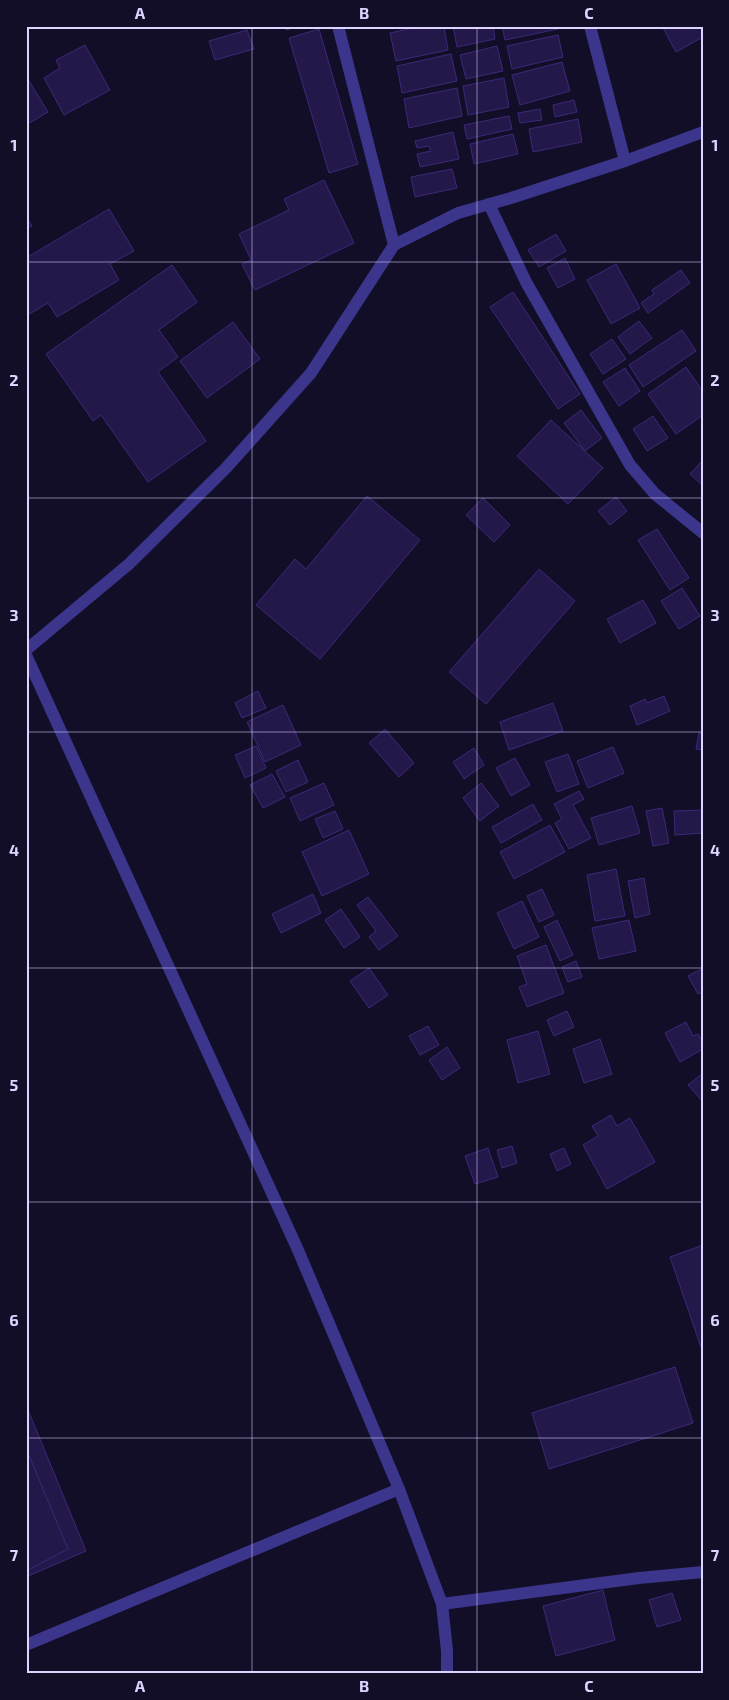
<svg xmlns="http://www.w3.org/2000/svg" width="729" height="1700" viewBox="0 0 729 1700" font-family="'Exo 2',sans-serif">
	<style>
		.building { fill: #24184b; stroke: #3b2978 }
		.lines { fill: none; stroke-linecap: round; stroke-linejoin: round }
		.minor { stroke: #3b358b; stroke-width: 12 }
		.grid { fill: none; stroke: #dbd5ff; stroke-width: 1; stroke-opacity: 0.55 }
		.neatline { fill: none; stroke: #dbd5ff; stroke-width: 2 }
		.grid-label { font-size: 16px; text-anchor: middle; font-weight: bold; fill: #dbd5ff }
	</style>
	<rect width="100%" height="100%" fill="#130e28"/>
	<g class="building">
		<polygon points="285,26 300,26 286,30"/>
		<polygon points="421,26 444,26 448,50 396,61 390,33"/>
		<polygon points="453,26 493,26 495,39 457,47"/>
		<polygon points="502,26 557,26 558,29 505,40"/>
		<polygon points="662,26 703,26 703,37 676,52"/>
		<polygon points="319,29 358,164 329,173 289,38"/>
		<polygon points="247,30 254,49 215,60 209,41"/>
		<polygon points="558,35 563,57 512,69 507,46"/>
		<polygon points="85,45 110,90 64,115 44,78 60,68 56,60"/>
		<polygon points="497,46 503,71 466,79 460,55"/>
		<polygon points="451,54 457,81 402,93 397,66"/>
		<polygon points="562,62 570,91 520,105 512,75"/>
		<polygon points="26,76 48,112 26,125"/>
		<polygon points="504,78 509,107 468,115 463,86"/>
		<polygon points="457,88 462,116 409,128 404,99"/>
		<polygon points="574,100 577,112 555,117 553,105"/>
		<polygon points="540,109 542,120 520,123 518,113"/>
		<polygon points="509,116 512,129 467,139 464,125"/>
		<polygon points="578,119 582,142 533,152 529,129"/>
		<polygon points="453,132 459,159 420,167 417,154 431,151 429,146 417,148 415,141"/>
		<polygon points="513,134 518,154 474,164 470,144"/>
		<polygon points="452,169 457,188 415,197 411,177"/>
		<polygon points="324,180 354,243 255,290 242,264 251,260 239,234 289,210 284,199"/>
		<polygon points="109,209 134,251 110,264 119,280 57,317 48,303 26,316 26,258"/>
		<polygon points="26,216 32,226 26,229"/>
		<polygon points="556,234 566,251 539,267 528,250"/>
		<polygon points="565,258 575,279 558,288 547,268"/>
		<polygon points="616,264 640,308 611,324 587,280"/>
		<polygon points="172,265 197,302 159,330 178,357 158,372 206,441 148,482 101,415 93,421 46,354"/>
		<polygon points="681,270 690,283 648,313 641,303 654,294 652,290"/>
		<polygon points="513,292 580,394 558,409 490,307"/>
		<polygon points="639,321 652,338 630,354 618,337"/>
		<polygon points="233,322 260,359 207,398 180,361"/>
		<polygon points="682,330 696,351 643,387 629,365"/>
		<polygon points="612,339 626,359 603,374 590,354"/>
		<polygon points="686,367 703,392 703,415 676,434 648,394"/>
		<polygon points="625,368 640,391 619,406 603,382"/>
		<polygon points="581,410 602,438 585,451 564,423"/>
		<polygon points="653,416 668,438 647,451 633,429"/>
		<polygon points="551,420 603,468 568,504 517,456"/>
		<polygon points="703,460 703,486 690,474"/>
		<polygon points="367,496 420,540 320,659 256,605 295,559 306,569"/>
		<polygon points="616,497 627,511 610,525 598,511"/>
		<polygon points="483,498 510,525 494,542 466,515"/>
		<polygon points="657,529 689,578 670,590 638,540"/>
		<polygon points="539,569 575,601 486,704 449,672"/>
		<polygon points="682,588 700,616 679,629 661,601"/>
		<polygon points="643,600 656,623 620,643 607,619"/>
		<polygon points="258,691 266,708 242,718 235,703"/>
		<polygon points="664,696 670,711 637,725 630,706 645,699 647,703"/>
		<polygon points="553,703 563,731 509,750 500,722"/>
		<polygon points="283,705 301,745 265,762 247,722"/>
		<polygon points="385,729 414,763 399,777 369,743"/>
		<polygon points="699,733 703,734 703,750 696,749"/>
		<polygon points="256,746 266,768 245,778 235,755"/>
		<polygon points="613,747 624,773 588,788 577,761"/>
		<polygon points="474,748 484,765 464,779 453,762"/>
		<polygon points="568,754 579,784 557,792 545,762"/>
		<polygon points="515,758 530,785 511,796 496,768"/>
		<polygon points="298,760 308,782 286,792 276,771"/>
		<polygon points="272,774 285,797 263,808 250,785"/>
		<polygon points="324,783 334,805 300,821 290,798"/>
		<polygon points="481,783 499,806 480,821 463,798"/>
		<polygon points="579,791 584,799 573,805 591,838 569,849 555,823 562,819 554,804"/>
		<polygon points="533,804 542,820 501,843 492,827"/>
		<polygon points="632,806 640,833 599,845 591,818"/>
		<polygon points="662,808 669,843 653,846 646,811"/>
		<polygon points="703,810 703,833 675,835 674,811"/>
		<polygon points="335,811 343,829 323,838 315,819"/>
		<polygon points="550,825 565,852 514,879 500,852"/>
		<polygon points="349,830 369,874 322,896 302,852"/>
		<polygon points="616,869 625,916 595,921 587,875"/>
		<polygon points="644,878 650,914 635,918 628,881"/>
		<polygon points="542,889 554,915 539,922 527,896"/>
		<polygon points="313,894 321,913 281,933 272,914"/>
		<polygon points="368,897 398,936 379,950 369,937 376,931 357,905"/>
		<polygon points="522,901 539,937 514,949 497,913"/>
		<polygon points="341,909 360,937 344,948 325,920"/>
		<polygon points="557,920 573,955 560,961 544,927"/>
		<polygon points="629,920 636,951 599,959 592,928"/>
		<polygon points="546,945 564,993 527,1007 519,987 527,984 517,956"/>
		<polygon points="576,961 582,977 568,982 562,967"/>
		<polygon points="369,968 388,995 369,1008 350,981"/>
		<polygon points="703,968 703,992 698,994 688,976"/>
		<polygon points="567,1011 574,1027 554,1036 547,1020"/>
		<polygon points="686,1022 693,1036 698,1034 703,1043 703,1049 680,1062 665,1033"/>
		<polygon points="428,1026 439,1045 420,1055 409,1036"/>
		<polygon points="538,1031 550,1074 518,1083 507,1040"/>
		<polygon points="600,1039 612,1074 584,1083 573,1049"/>
		<polygon points="447,1047 460,1068 442,1080 429,1060"/>
		<polygon points="703,1073 703,1102 688,1085"/>
		<polygon points="611,1115 617,1126 630,1118 655,1162 607,1189 583,1145 598,1136 592,1126"/>
		<polygon points="512,1146 517,1163 502,1168 497,1150"/>
		<polygon points="488,1148 498,1177 475,1184 465,1156"/>
		<polygon points="564,1148 571,1164 557,1171 550,1154"/>
		<polygon points="703,1245 703,1353 670,1257"/>
		<polygon points="675,1367 693,1423 549,1469 532,1413"/>
		<polygon points="26,1405 86,1551 26,1577"/>
		<polygon points="26,1448 68,1549 26,1571"/>
		<polygon points="603,1590 615,1640 556,1656 543,1606"/>
		<polygon points="672,1593 681,1620 657,1627 649,1600"/>
	</g>
	<g class="lines">
		<g class="minor">
			<polyline points="338,26 394,245"/>
			<polyline points="590,26 625,161 703,132"/>
			<polyline points="489,204 526,282 630,465 655,494 703,533"/>
			<polyline points="26,650 129,564 226,468 311,373 394,245 458,213 511,198 625,161"/>
			<polyline points="26,655 298,1250 399,1489 442,1604 447,1651 447,1674"/>
			<polyline points="442,1604 639,1578 703,1572"/>
			<polyline points="26,1645 399,1489"/>
		</g>
	</g>
	<path class="grid" d="M252,26V1674M477,26V1674M26,262H703M26,498H703M26,732H703M26,968H703M26,1202H703M26,1438H703"/>
	<rect width="729" height="1700" fill="none" stroke="#130e28" stroke-width="55"/>
	<rect x="28" y="28" width="674" height="1644" class="neatline"/>
	<g class="grid-label">
		<text x="140" y="19">A</text>
		<text x="364" y="19">B</text>
		<text x="589" y="19">C</text>
		<text x="14" y="151">1</text>
		<text x="715" y="151">1</text>
		<text x="14" y="386">2</text>
		<text x="715" y="386">2</text>
		<text x="14" y="621">3</text>
		<text x="715" y="621">3</text>
		<text x="14" y="856">4</text>
		<text x="715" y="856">4</text>
		<text x="14" y="1091">5</text>
		<text x="715" y="1091">5</text>
		<text x="14" y="1326">6</text>
		<text x="715" y="1326">6</text>
		<text x="14" y="1561">7</text>
		<text x="715" y="1561">7</text>
		<text x="140" y="1692">A</text>
		<text x="364" y="1692">B</text>
		<text x="589" y="1692">C</text>
	</g>
</svg>
